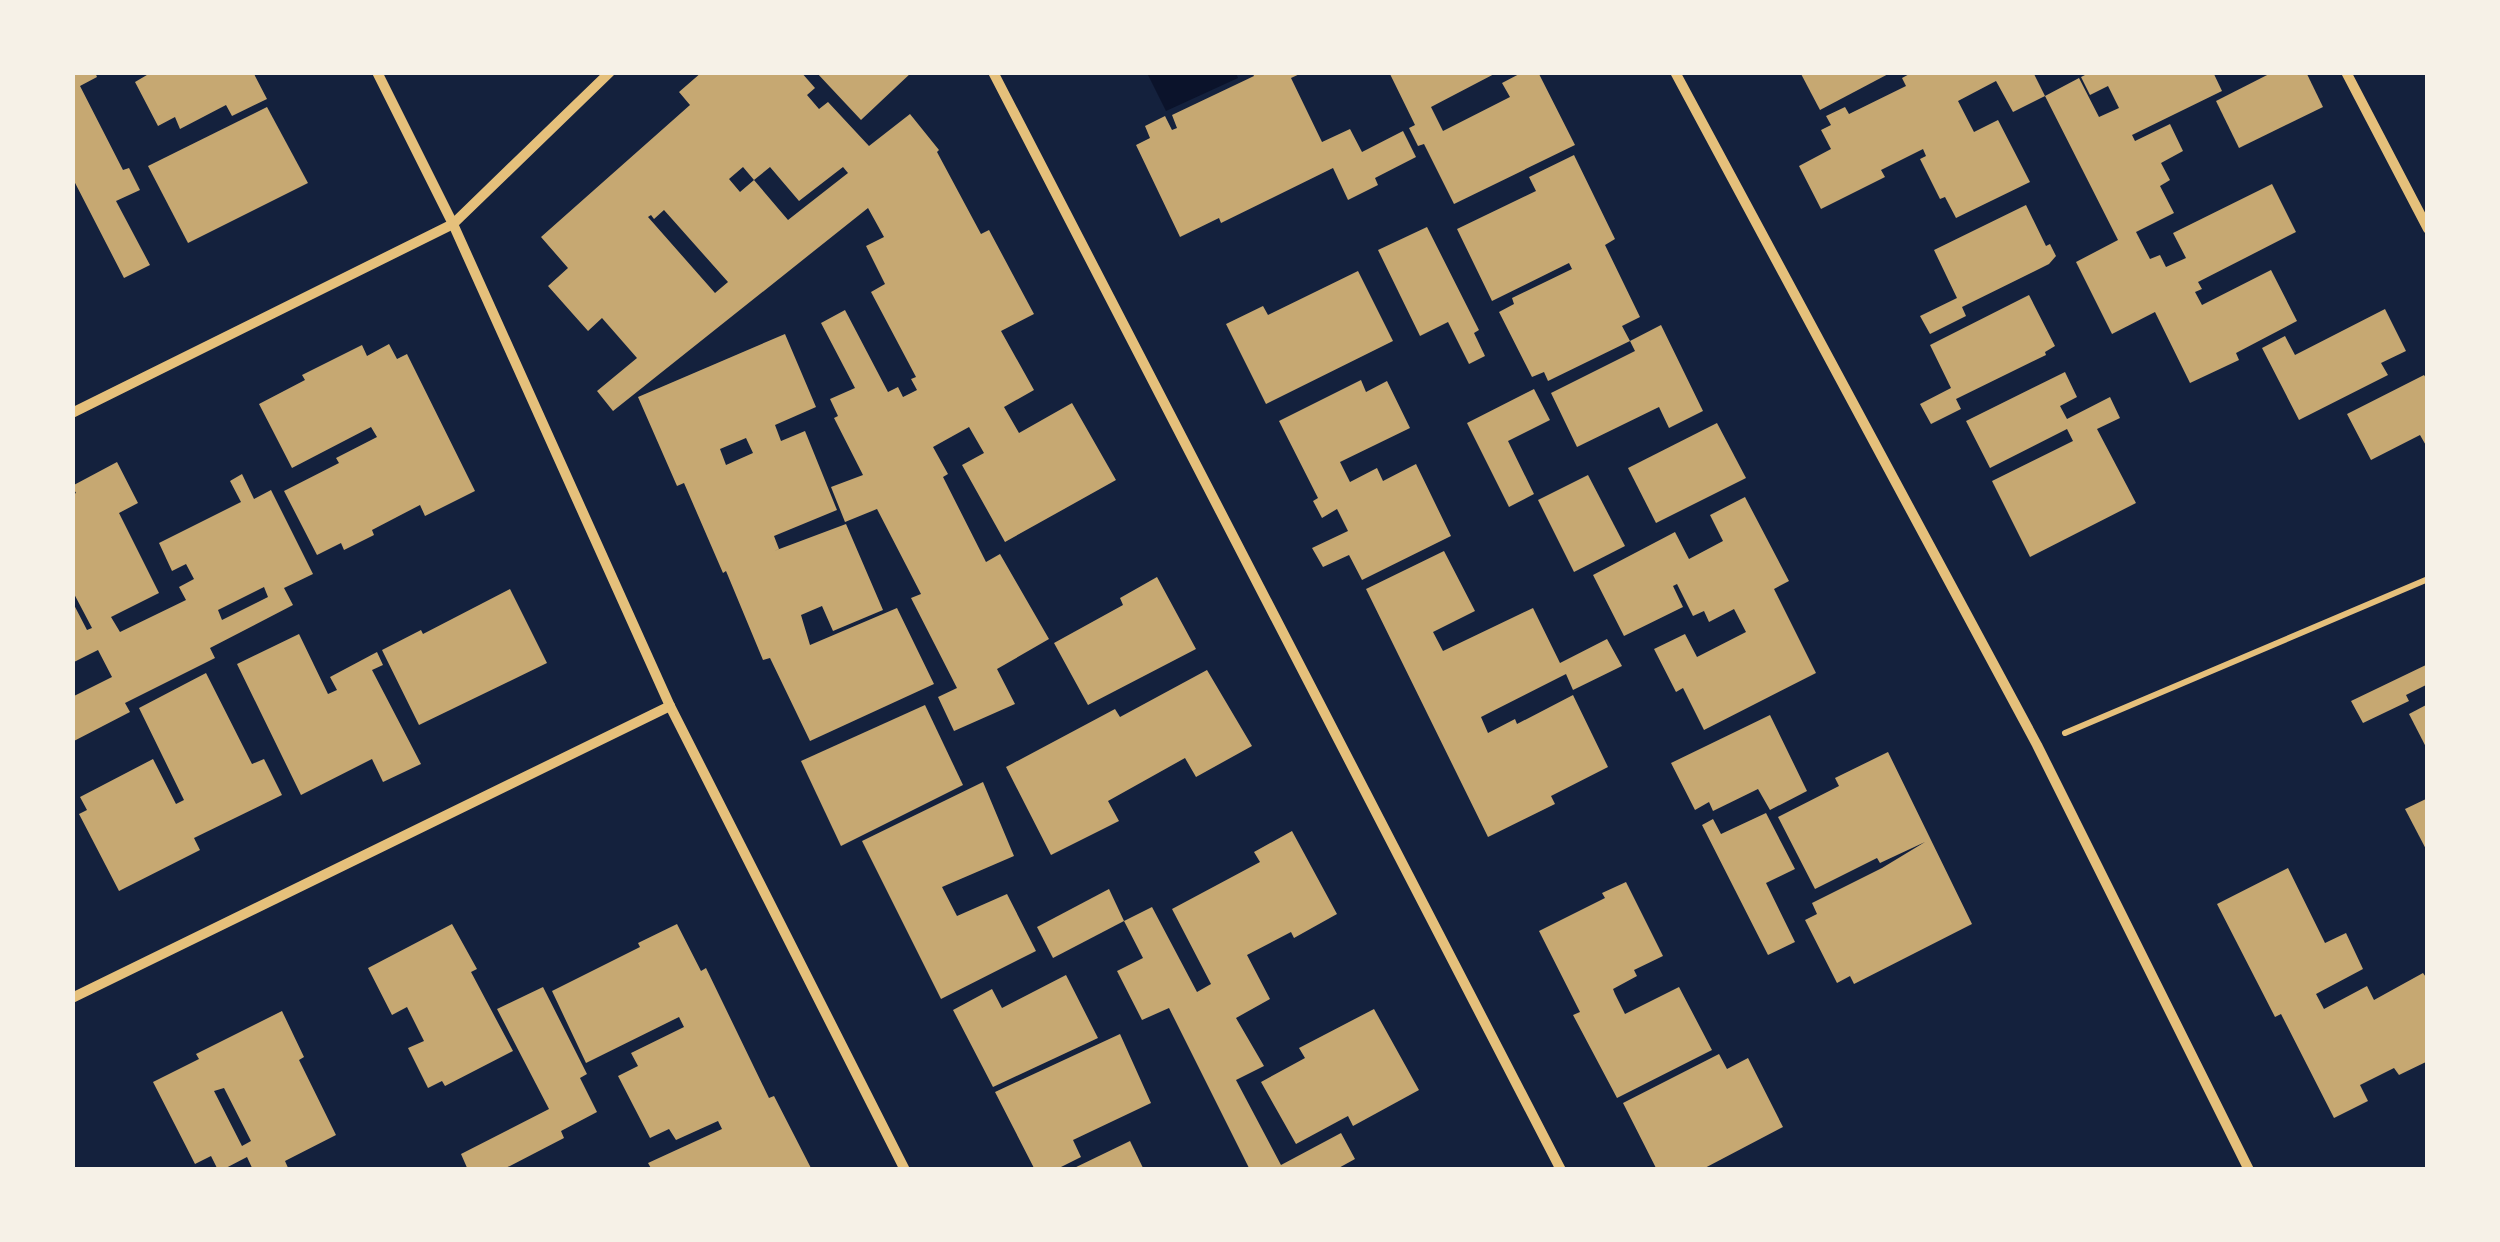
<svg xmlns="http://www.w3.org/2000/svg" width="2500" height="1242" viewBox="0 0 2500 1242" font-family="'Exo 2',sans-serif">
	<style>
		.water { fill: #0b132b }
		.building { fill: #c6a872; fill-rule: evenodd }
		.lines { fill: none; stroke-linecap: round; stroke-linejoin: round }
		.path { stroke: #e5c07b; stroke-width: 6 }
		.minor { stroke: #e5c07b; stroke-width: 10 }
	</style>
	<rect width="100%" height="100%" fill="#14213d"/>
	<polygon class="water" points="1147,73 1236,73 1238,78 1166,111"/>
	<g class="building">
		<polygon points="72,72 95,72 97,77 80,86 123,170 129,168 140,190 116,201 150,265 124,278 72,177"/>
		<polygon points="152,72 253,72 267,99 232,116 226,105 180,129 175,117 158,126 135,82"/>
		<path d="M702,72H801L815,88L807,95L819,109L828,102L869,146L910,114L939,150L937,152L981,234L989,230L1034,314L1001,331L1034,390L1004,407L1019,433L1072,403L1116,480L1005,542L962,465L984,453L969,427L933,447L948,474L943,477L986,562L1000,554L1049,639L997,669L1015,704L954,731L938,697L957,688L911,598L921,594L877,509L845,522L831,487L863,475L834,418L838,416L830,399L855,388L821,323L845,310L888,392L898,387L903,397L917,390L911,379L916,377L871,292L885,284L866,246L884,237L868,208L613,411L597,391L637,358L602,318L588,331L548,286L568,268L541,237L690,105L679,92ZM743,167L754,180L770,167L799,201L843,167L848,173L788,220L754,180L740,192L729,179ZM664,210L728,282L715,293L648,217L651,215L654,219Z"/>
		<polygon points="816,72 912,72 861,120"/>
		<polygon points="1252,72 1304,72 1291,78 1322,142 1350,129 1362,152 1403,131 1416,157 1375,178 1378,185 1348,200 1333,168 1221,223 1219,218 1180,237 1136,145 1150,138 1145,126 1165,116 1172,130 1177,128 1172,115 1254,76"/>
		<polygon points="1389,72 1498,72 1431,107 1443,131 1510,97 1502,83 1523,72 1538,72 1575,145 1454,204 1424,144 1418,146 1409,128 1415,125"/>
		<polygon points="1800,72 1892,72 1820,110"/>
		<polygon points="1913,72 2033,72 2045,96 2013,112 1996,81 1958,101 1974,132 1998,120 2030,182 1956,218 1945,197 1940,199 1920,159 1926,156 1923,149 1881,170 1885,177 1821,209 1799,166 1831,149 1821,130 1831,125 1826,116 1845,107 1849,114 1906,86 1902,78"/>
		<polygon points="2091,72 2213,72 2222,91 2132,135 2135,141 2170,124 2183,151 2161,163 2170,180 2160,186 2174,213 2136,232 2150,259 2160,255 2166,267 2186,258 2173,233 2272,184 2296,232 2198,282 2202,289 2195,292 2202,305 2271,270 2297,321 2236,353 2239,360 2190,383 2155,312 2112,334 2076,262 2118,240 2045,96 2079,78 2099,117 2119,108 2108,86 2090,95 2081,77"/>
		<polygon points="2273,72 2306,72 2323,107 2239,148 2216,101"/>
		<polygon points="267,107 308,183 188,243 148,166"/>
		<polygon points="1574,155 1615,239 1605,245 1640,317 1622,326 1630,341 1548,381 1544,372 1532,377 1499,312 1514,304 1512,298 1572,269 1569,263 1492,301 1457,229 1536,191 1529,177"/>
		<polygon points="2026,205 2046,246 2050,244 2056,256 2049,264 1962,307 1966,316 1930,334 1920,316 1957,298 1934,250"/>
		<polygon points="1427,227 1479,330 1474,333 1485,356 1469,364 1448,322 1420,336 1378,250"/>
		<polygon points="1358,271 1393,341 1266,404 1226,324 1263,306 1268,315"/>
		<polygon points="2029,295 2055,346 2045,352 2046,355 1956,399 1961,409 1931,424 1920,404 1951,388 1930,345"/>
		<polygon points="2385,309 2406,351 2381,363 2388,375 2299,420 2262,348 2285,336 2295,355"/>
		<polygon points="1661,325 1703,411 1669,428 1659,407 1577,447 1551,393 1635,351 1630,341"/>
		<path d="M785,334L816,407L775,425L781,441L805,431L837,510L774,536L779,549L774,551L846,524L883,610L833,631L822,606L801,615L810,645L897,608L934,684L810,741L770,658L763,660L726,571L723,573L684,483L677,486L638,397ZM746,438L753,453L726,465L720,449Z"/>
		<polygon points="389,344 397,359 407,354 475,491 425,516 420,505 372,530 374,535 344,550 341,543 317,555 284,491 339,463 336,458 377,437 371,427 292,468 259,404 305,380 302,375 362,345 367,356"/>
		<polygon points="2065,372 2077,397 2060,406 2067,419 2110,397 2120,418 2097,429 2136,503 2030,557 1992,481 2073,441 2067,429 1990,468 1966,421"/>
		<polygon points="2424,375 2428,381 2428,449 2420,435 2371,460 2347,414"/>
		<polygon points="1361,380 1366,392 1387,381 1410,428 1340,462 1350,482 1377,468 1383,481 1416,464 1451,536 1362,580 1349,555 1323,567 1312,548 1348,531 1337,509 1322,518 1313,501 1318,498 1279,421"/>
		<polygon points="1534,389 1550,420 1508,441 1534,494 1509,507 1467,423"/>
		<polygon points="1717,423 1746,478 1656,523 1628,468"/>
		<path d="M117,462L138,503L119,513L159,593L111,617L120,632L186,600L179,587L194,579L186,564L172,571L159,543L241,502L230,481L242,474L254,499L271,490L313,574L284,588L293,605L210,648L215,658L125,703L130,712L72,742V697L112,677L98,650L72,663V601L87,630L92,628L72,590V495L76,493L72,486ZM264,587L268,597L222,620L218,610Z"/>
		<polygon points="1588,475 1625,546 1574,572 1538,500"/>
		<polygon points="1745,497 1789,581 1774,589 1816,673 1704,730 1683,688 1676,692 1654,649 1685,634 1697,657 1746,632 1734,609 1709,622 1704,611 1693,616 1677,584 1673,586 1683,607 1624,636 1593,575 1675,532 1689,559 1723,541 1710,515"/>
		<polygon points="1444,551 1475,611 1433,632 1443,651 1533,608 1560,663 1607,639 1622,666 1573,690 1566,674 1481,717 1488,733 1515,719 1517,724 1573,695 1608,767 1551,796 1555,804 1488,837 1366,589"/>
		<polygon points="1157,577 1196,649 1088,705 1054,643 1123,605 1120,598"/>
		<polygon points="510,589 547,663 419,725 382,650 421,630 423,634"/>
		<polygon points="299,634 328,694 337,690 330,677 377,652 383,665 372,670 421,764 383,782 372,759 301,795 237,664"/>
		<polygon points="2428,664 2428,684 2406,695 2409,701 2363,723 2351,701"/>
		<polygon points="1207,670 1252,746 1196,777 1185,758 1108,801 1119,821 1051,855 1006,767 1115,709 1120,717"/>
		<polygon points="206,673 252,764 264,759 282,795 194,838 200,850 119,891 79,814 87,810 80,797 153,759 176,804 184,800 139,708"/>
		<polygon points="2428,704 2428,751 2409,714"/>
		<polygon points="925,705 963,785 841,846 801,761"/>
		<polygon points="1770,715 1807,791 1770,810 1758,789 1713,811 1709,802 1695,810 1671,763"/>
		<polygon points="1888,752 1972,924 1854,984 1850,976 1837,983 1805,920 1817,914 1812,903 1882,868 1925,842 1880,863 1877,858 1815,889 1778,817 1839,786 1835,778"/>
		<polygon points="983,782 1014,856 942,887 957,916 1007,894 1036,951 941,999 862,841"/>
		<polygon points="2428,798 2428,853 2405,809"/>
		<polygon points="1766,813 1795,869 1766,883 1795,942 1768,955 1702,825 1713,819 1721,834"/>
		<polygon points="1292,831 1337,914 1294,938 1291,932 1247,955 1270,999 1236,1018 1264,1066 1236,1080 1281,1165 1341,1133 1355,1159 1335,1170 1250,1170 1169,1008 1142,1020 1117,971 1143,958 1124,921 1152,907 1197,992 1211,984 1172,909 1260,862 1254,852"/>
		<polygon points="2288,868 2325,943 2346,933 2363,969 2316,994 2324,1009 2367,986 2374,1000 2423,973 2428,980 2428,1061 2399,1075 2394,1068 2360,1085 2368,1101 2334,1118 2281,1014 2275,1017 2217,904"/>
		<polygon points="1626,882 1663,956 1634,970 1637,976 1613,989 1615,994 1625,1014 1679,987 1712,1050 1617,1098 1573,1015 1580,1012 1539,931 1605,898 1602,893"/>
		<polygon points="1109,889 1124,921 1053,958 1037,927"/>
		<polygon points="452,924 477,969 471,972 513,1051 445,1086 442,1081 428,1088 408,1048 424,1041 407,1007 392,1015 368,968"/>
		<polygon points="677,924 701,971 706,968 769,1098 774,1096 812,1170 652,1170 648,1163 722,1129 718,1121 676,1140 669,1129 650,1138 618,1076 638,1066 631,1053 684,1027 679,1017 586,1063 552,991 640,947 638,943"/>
		<polygon points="1066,975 1098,1038 993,1087 953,1010 992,989 1002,1008"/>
		<polygon points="543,987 587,1074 580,1078 597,1112 561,1131 564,1138 502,1170 468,1170 461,1154 549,1109 497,1009"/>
		<polygon points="1374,1009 1419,1090 1353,1126 1348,1116 1296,1144 1261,1082 1305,1058 1299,1048"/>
		<path d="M282,1011L304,1057L299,1060L336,1135L285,1161L289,1170H253L247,1157L222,1170H218L211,1156L195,1164L153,1082L199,1059L196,1054ZM224,1088L251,1141L242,1146L214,1091Z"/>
		<polygon points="1120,1034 1151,1103 1073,1140 1081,1157 1055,1170 1035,1170 995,1092"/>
		<polygon points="1719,1054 1727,1069 1748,1058 1783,1127 1701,1170 1657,1170 1623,1103"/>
		<polygon points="1130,1141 1144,1170 1070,1170"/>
	</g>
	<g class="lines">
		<polyline class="path" points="2065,733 2428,579"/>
		<g class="minor">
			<polyline points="377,72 453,224 670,706 905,1170"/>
			<polyline points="993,72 1561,1170"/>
			<polyline points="1675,72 2037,745 2249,1170"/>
			<polyline points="2346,72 2428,229"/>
			<polyline points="72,413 453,224 610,72"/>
			<polyline points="72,998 670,706"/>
		</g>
	</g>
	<rect width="2500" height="1242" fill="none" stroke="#f6f1e7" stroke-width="150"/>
</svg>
